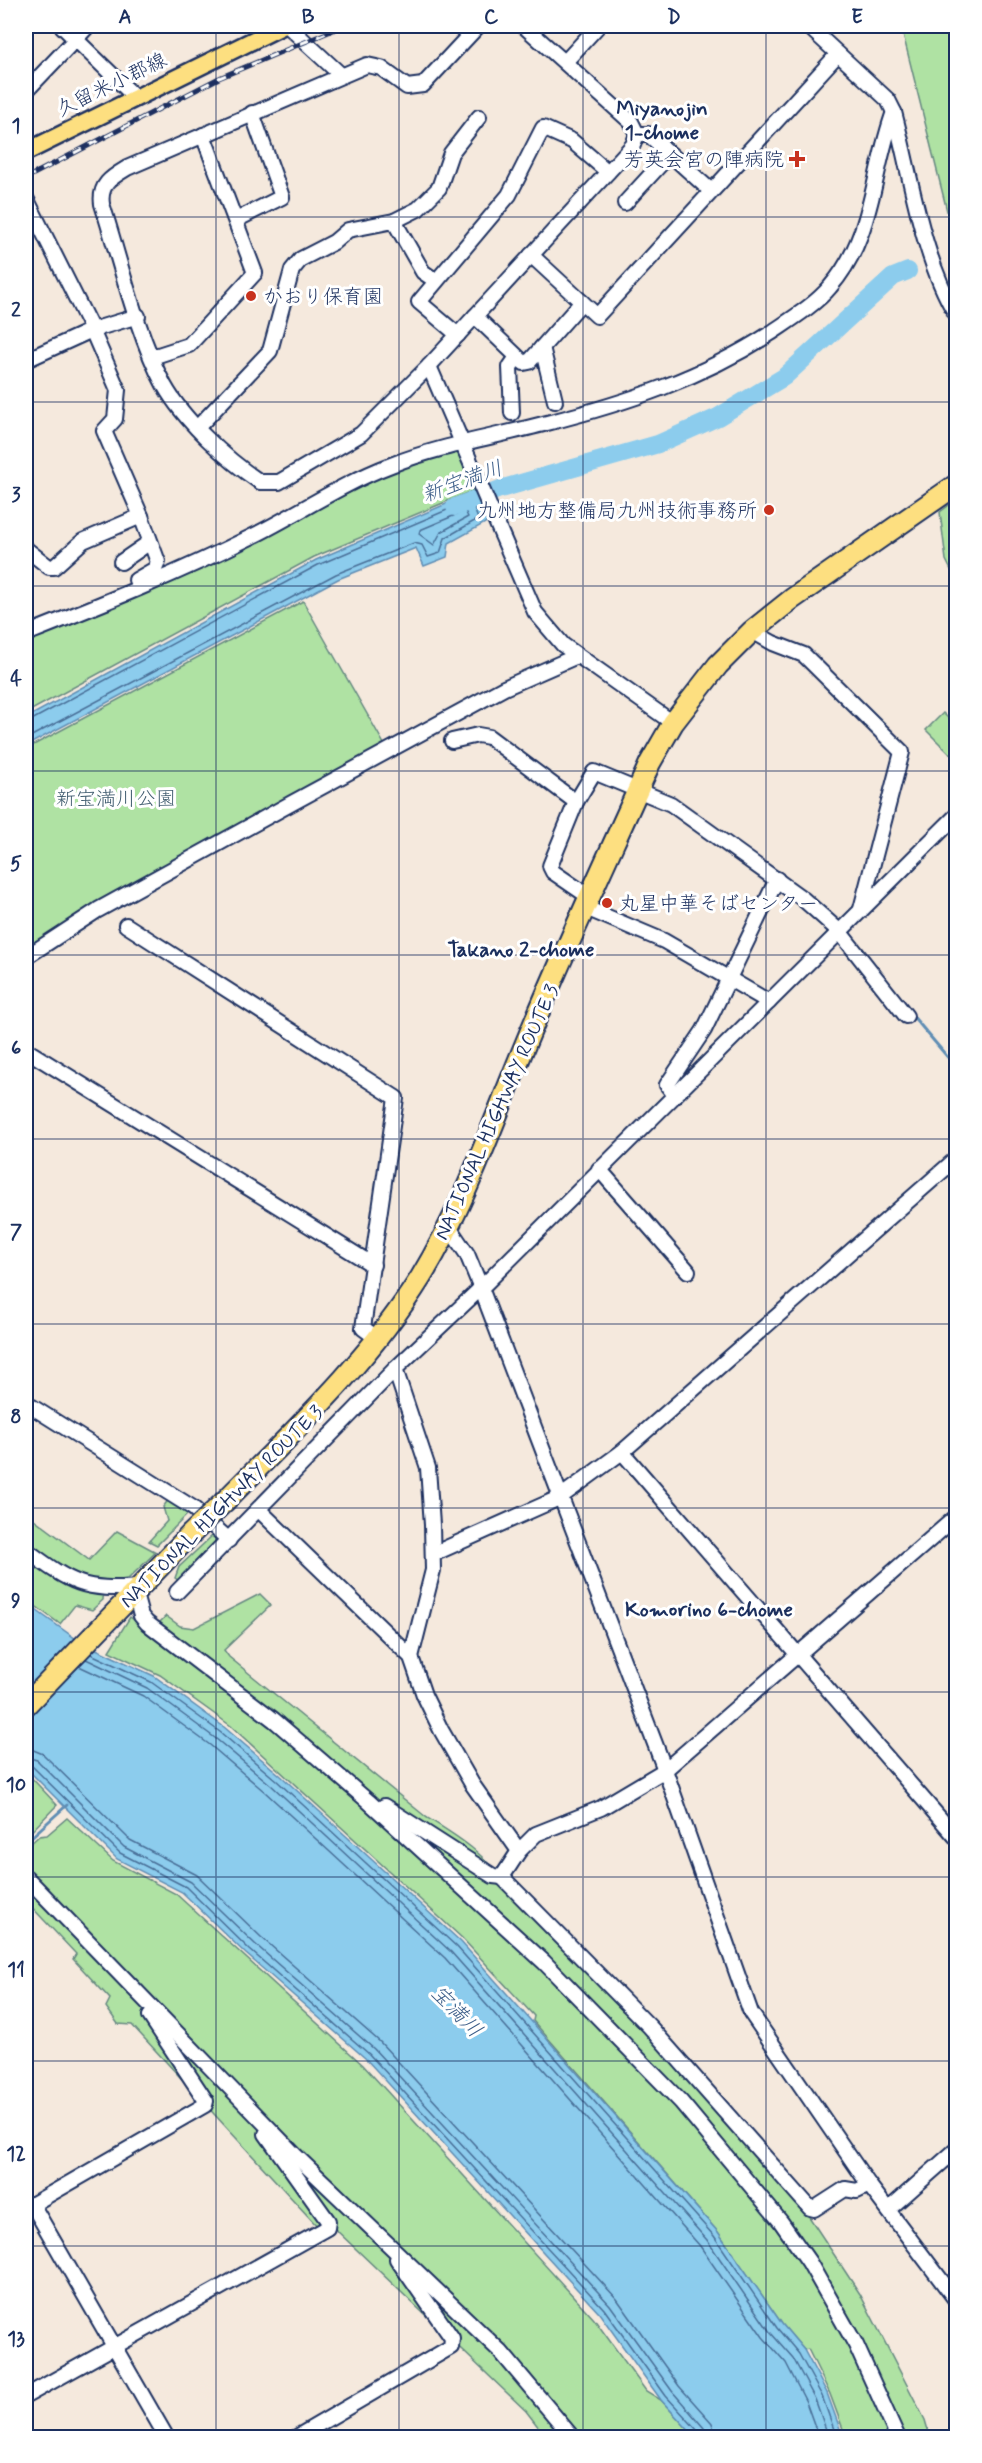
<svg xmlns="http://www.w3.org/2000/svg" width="982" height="2463" viewBox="0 0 982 2463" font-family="Mynerve,'Klee One',sans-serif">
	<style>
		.green { fill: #afe2a3; stroke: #658880; stroke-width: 1.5 }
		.water { fill: #8ccced; stroke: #5f8db4; stroke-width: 1.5 }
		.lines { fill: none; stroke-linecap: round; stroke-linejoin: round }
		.shore { stroke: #486e97; stroke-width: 1.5 }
		.stream { stroke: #5f8db4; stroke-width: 3 }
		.river { stroke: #8ccced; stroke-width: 18 }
		.minor-casing { stroke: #1b2f5e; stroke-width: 18 }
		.major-casing { stroke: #1b2f5e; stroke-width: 21 }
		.highway-casing { stroke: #1b2f5e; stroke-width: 24 }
		.minor { stroke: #fff; stroke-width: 14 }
		.major { stroke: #fddf80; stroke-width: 16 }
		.highway { stroke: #fddf80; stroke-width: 20 }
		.rail-casing { stroke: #1b2f5e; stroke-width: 5 }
		.rail { stroke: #fff; stroke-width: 3; stroke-dasharray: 9; stroke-linecap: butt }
		.highway-bridge-casing { stroke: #1b2f5e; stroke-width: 24; stroke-linecap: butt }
		.highway-bridge { stroke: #fddf80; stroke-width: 20 }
		.grid { fill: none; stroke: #1b2f5e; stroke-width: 1.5; stroke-opacity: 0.55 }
		.poi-dot { fill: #c8321e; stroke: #fff; stroke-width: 2 }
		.labels { text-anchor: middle; stroke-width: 6; stroke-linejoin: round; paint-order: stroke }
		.street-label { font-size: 20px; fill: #1b2f5e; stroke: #fff }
		.poi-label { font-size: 20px; fill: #1b2f5e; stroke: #fff; text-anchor: end }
		.park-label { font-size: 20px; fill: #405c6f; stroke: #fff }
		.neighbourhood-label { font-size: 21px; font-weight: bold; fill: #1b2f5e; stroke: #fff }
		.water-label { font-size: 21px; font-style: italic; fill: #3d5e89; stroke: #fff }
		.neatline { fill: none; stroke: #1b2f5e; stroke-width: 2 }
		.grid-label { font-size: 20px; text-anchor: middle; font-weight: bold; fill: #1b2f5e }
	</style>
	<rect width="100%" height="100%" fill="#f5e9dd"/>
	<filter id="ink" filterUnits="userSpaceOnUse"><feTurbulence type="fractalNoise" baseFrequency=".0167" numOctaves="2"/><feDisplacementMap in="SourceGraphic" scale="12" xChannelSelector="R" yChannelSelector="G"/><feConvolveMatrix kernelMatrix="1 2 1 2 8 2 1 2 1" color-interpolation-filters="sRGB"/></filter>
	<g filter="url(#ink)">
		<g class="green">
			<polygon points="901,26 956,26 956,221 950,223"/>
			<polygon points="457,451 474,490 314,557 26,713 26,637 304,516 394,470"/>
			<polygon points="956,500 956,568 952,572 946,560 940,512"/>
			<polygon points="303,601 384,744 26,953 26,749"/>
			<polygon points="943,713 956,726 956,760 926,730"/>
			<polygon points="169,1499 190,1512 157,1545 149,1541 167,1521 163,1507"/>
			<polygon points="26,1513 89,1560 117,1531 156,1552 128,1579 104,1583 103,1600 92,1610 75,1605 60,1624 26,1599"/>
			<polygon points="213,1535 221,1543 181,1582 175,1578 179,1567"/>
			<path d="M260,1594L271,1605L224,1650L229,1657L426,1817C449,1831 496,1859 501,1886L614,1993L806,2212L860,2294L925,2420L930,2437H846L830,2394L808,2349L804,2350L782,2324L718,2232L533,2021L534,2016L462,1938L231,1726L160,1675L109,1651L130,1617L150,1632L166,1616L180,1626L194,1628Z"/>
			<polygon points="26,1768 26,1772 57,1805 26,1837"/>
			<polygon points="67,1818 113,1861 176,1894 363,2065 594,2319 646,2391 661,2400 695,2437 546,2437 526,2411 335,2229 319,2228 132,2025 118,2024 106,2007 110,1999 73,1959 76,1954 26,1901 26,1840 30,1844 39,1836 47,1835"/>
		</g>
		<g class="water">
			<polygon points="474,492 487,522 449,543 447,557 424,566 416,548 338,579 26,746 26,718 316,560"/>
			<polygon points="26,1603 79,1641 154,1676 224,1727 280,1775 461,1942 718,2232 782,2324 804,2350 827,2393 843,2437 695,2437 661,2400 599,2313 365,2058 246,1954 182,1892 117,1859 26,1768"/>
		</g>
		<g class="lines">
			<g class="shore">
				<polygon points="465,511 468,517 441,532 434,545 419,534 420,530"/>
				<polyline points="26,723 318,565 468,501 472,503 478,519 445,538 440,553 428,557 422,545 414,543 336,574 26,739"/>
				<polyline points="91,1654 151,1682 220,1732 276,1780 457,1947 714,2236 777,2328 799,2354 822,2396 837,2438"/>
				<polyline points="86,1659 147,1688 215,1738 271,1785 451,1952 707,2240 770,2332 793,2358 815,2399 829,2438"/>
				<polyline points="79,1666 143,1696 210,1745 265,1792 445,1958 700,2246 763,2337 786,2363 806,2402 819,2438"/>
				<polyline points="26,1747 43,1754 130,1840 197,1875 261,1937 380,2042 617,2299 679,2386 712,2423 716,2438"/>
				<polyline points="26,1757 37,1760 124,1847 191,1882 255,1944 374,2049 610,2305 672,2391 704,2428 707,2438"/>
				<polyline points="26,1764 32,1766 120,1853 186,1887 250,1950 369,2054 604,2309 666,2396 698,2431 699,2438"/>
			</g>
			<g class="stream">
				<polyline points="911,1014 956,1067"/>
				<polyline points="26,1427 32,1417"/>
				<polyline points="28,1840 67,1805"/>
			</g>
			<polyline class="river" points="455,507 500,489 658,444 718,417 784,377 893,277 908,271"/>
			<g class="minor-casing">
				<g id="minor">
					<polyline points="62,26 134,96"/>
					<polyline points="288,26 341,75"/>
					<path d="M478,26L423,85L407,87L381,68L367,65L127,168C112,177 99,184 102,204C120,260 137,335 164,385C184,421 226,459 260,482H279L361,434L429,366L633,145L637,134L631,122L524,26"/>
					<path d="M808,26L888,100L894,112C911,176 922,258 956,314"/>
					<polyline points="565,62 598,26"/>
					<polyline points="26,91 88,26"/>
					<polyline points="637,134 648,134 711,191"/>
					<polyline points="26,198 92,330 118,390 115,419 104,431 141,516 83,541 54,567 49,567 26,549"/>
					<polyline points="625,203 670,154"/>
					<polyline points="236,220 282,197 252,113"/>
					<polyline points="394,221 423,272 436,281"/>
					<polyline points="531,255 597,316 838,54"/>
					<polyline points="475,316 524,363 529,362 582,302"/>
					<polyline points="458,335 419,302 509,195 543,128 572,141 608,172"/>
					<polyline points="542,347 555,401"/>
					<polyline points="152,357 189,345 255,273 203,135"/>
					<polyline points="26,360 92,330 138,316"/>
					<polyline points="429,366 535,612 563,645 673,723"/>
					<polyline points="512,413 510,367 517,357"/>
					<polyline points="197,428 270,351 292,270 301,259 334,242 348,230 394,221 418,209 439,188 451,153 479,117"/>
					<polyline points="121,562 150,542"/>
					<polyline points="136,580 155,569 158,562 141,516"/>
					<polyline points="752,631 773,643 804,655 902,752 861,909"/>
					<path d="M26,634C102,604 179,573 253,536C299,513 343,483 391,465C442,445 495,437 547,423C626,403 702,378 771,333C790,320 815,305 830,287C874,237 872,171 894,112"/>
					<polyline points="452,741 478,735 489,737 576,802 594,772 671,804 803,899 839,931 906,1016"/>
					<polyline points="576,802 550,866 553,872 591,898"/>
					<polyline points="586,908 664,941 769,1002"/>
					<polyline points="126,925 396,1098 363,1328 378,1339"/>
					<polyline points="26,957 98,910 292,803 504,688 577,656"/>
					<polyline points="26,1050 373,1265"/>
					<polyline points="675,1095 667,1085 704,1030 777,879"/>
					<polyline points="599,1169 688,1271"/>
					<polyline points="448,1226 467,1254 481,1288 956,816"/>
					<polyline points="395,1369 428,1468 432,1525 433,1570 411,1657"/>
					<polyline points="26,1403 193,1508 229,1540"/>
					<polyline points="622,1452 956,1837"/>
					<polyline points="259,1510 411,1657 424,1695 441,1730 472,1784 519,1851"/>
					<path d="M26,1550C72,1584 83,1591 141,1587"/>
					<polyline points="433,1554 559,1498 622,1452 956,1159"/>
					<polyline points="177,1592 395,1369 481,1288 665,1770 751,2013 869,2185 956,2300"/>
					<polyline points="135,1594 141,1616 147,1623 274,1720 368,1801 544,1962 681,2102 781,2222 809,2262 856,2345 898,2438"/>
					<polyline points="384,1806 493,1876 502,1877 519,1851 536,1834 601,1808 665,1770 956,1517"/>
					<polyline points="26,1877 296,2156 501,2352 573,2438"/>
					<polyline points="502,1877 650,2027 810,2208 814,2209 845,2189 857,2191 869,2185"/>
					<polyline points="32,2204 167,2438"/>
					<polyline points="26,2208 205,2105 206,2101 150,2016"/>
					<polyline points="889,2209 956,2150"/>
					<polyline points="26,2396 327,2228 328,2221 266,2134"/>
					<polyline points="295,2438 451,2347 452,2338 397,2259"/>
				</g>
			</g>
			<g class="major-casing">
				<polyline id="major" points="26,152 282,26"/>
			</g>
			<g class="highway-casing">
				<g id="highway">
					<path d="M225,1501C295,1430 368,1362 421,1277C465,1205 493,1122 525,1045C564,950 608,857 650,763L673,723L718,665L752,631L792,599L956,485"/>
					<polyline points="26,1705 190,1535"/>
				</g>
			</g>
			<use href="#minor" class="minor"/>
			<use href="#major" class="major"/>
			<use href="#highway" class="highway"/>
			<g class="rail-casing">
				<polyline id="rail" points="26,178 219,78 343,26"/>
			</g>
			<use href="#rail" class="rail"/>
			<g class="highway-bridge-casing">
				<polyline id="highway-bridge" points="190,1535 225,1501"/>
			</g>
			<use href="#highway-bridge" class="highway-bridge"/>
		</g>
	</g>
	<path class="grid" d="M216,26V2438M399,26V2438M583,26V2438M766,26V2438M26,217H956M26,402H956M26,586H956M26,771H956M26,955H956M26,1139H956M26,1324H956M26,1508H956M26,1692H956M26,1877H956M26,2061H956M26,2246H956"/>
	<g class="poi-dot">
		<path d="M794 150h6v6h6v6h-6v6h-6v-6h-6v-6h6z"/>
		<circle cx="251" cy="296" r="6"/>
		<circle cx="769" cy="510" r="6"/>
		<circle cx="607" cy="903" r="6"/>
	</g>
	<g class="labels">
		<g class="street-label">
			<text transform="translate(111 84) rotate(-26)" y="7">久留米小郡線</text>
			<text transform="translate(496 1112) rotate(-66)" y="7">NATIONAL HIGHWAY ROUTE 3</text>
			<text transform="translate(221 1506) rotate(-45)" y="7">NATIONAL HIGHWAY ROUTE 3</text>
		</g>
		<g class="poi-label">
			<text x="784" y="166">芳英会宮の陣病院</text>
			<text x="263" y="303" text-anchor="start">かおり保育園</text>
			<text x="757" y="517">九州地方整備局九州技術事務所</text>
			<text x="619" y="910" text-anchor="start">丸星中華そばセンター</text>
		</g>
		<g class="park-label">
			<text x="116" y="805">新宝満川公園</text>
		</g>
		<g class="neighbourhood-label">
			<text x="662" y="115">Miyanojin<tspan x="662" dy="24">1-chome</tspan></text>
			<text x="521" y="956">Takano 2-chome</text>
			<text x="709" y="1616">Komorino 6-chome</text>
		</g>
		<g class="water-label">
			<text transform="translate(462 481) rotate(-20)" y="7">新宝満川</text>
			<text transform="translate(457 2011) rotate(46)" y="7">宝満川</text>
		</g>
	</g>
	<rect width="982" height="2463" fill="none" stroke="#fff" stroke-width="66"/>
	<rect x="33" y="33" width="916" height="2397" class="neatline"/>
	<g class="grid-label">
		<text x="125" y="23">A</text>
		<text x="308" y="23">B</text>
		<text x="491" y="23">C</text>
		<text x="674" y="23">D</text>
		<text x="857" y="23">E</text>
		<text x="16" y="132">1</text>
		<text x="16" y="316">2</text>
		<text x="16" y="501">3</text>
		<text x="16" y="685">4</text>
		<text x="16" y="870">5</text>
		<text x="16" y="1054">6</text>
		<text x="16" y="1238">7</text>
		<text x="16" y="1423">8</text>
		<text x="16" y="1607">9</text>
		<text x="16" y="1791">10</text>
		<text x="16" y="1976">11</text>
		<text x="16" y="2160">12</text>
		<text x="16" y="2345">13</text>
	</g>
</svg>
